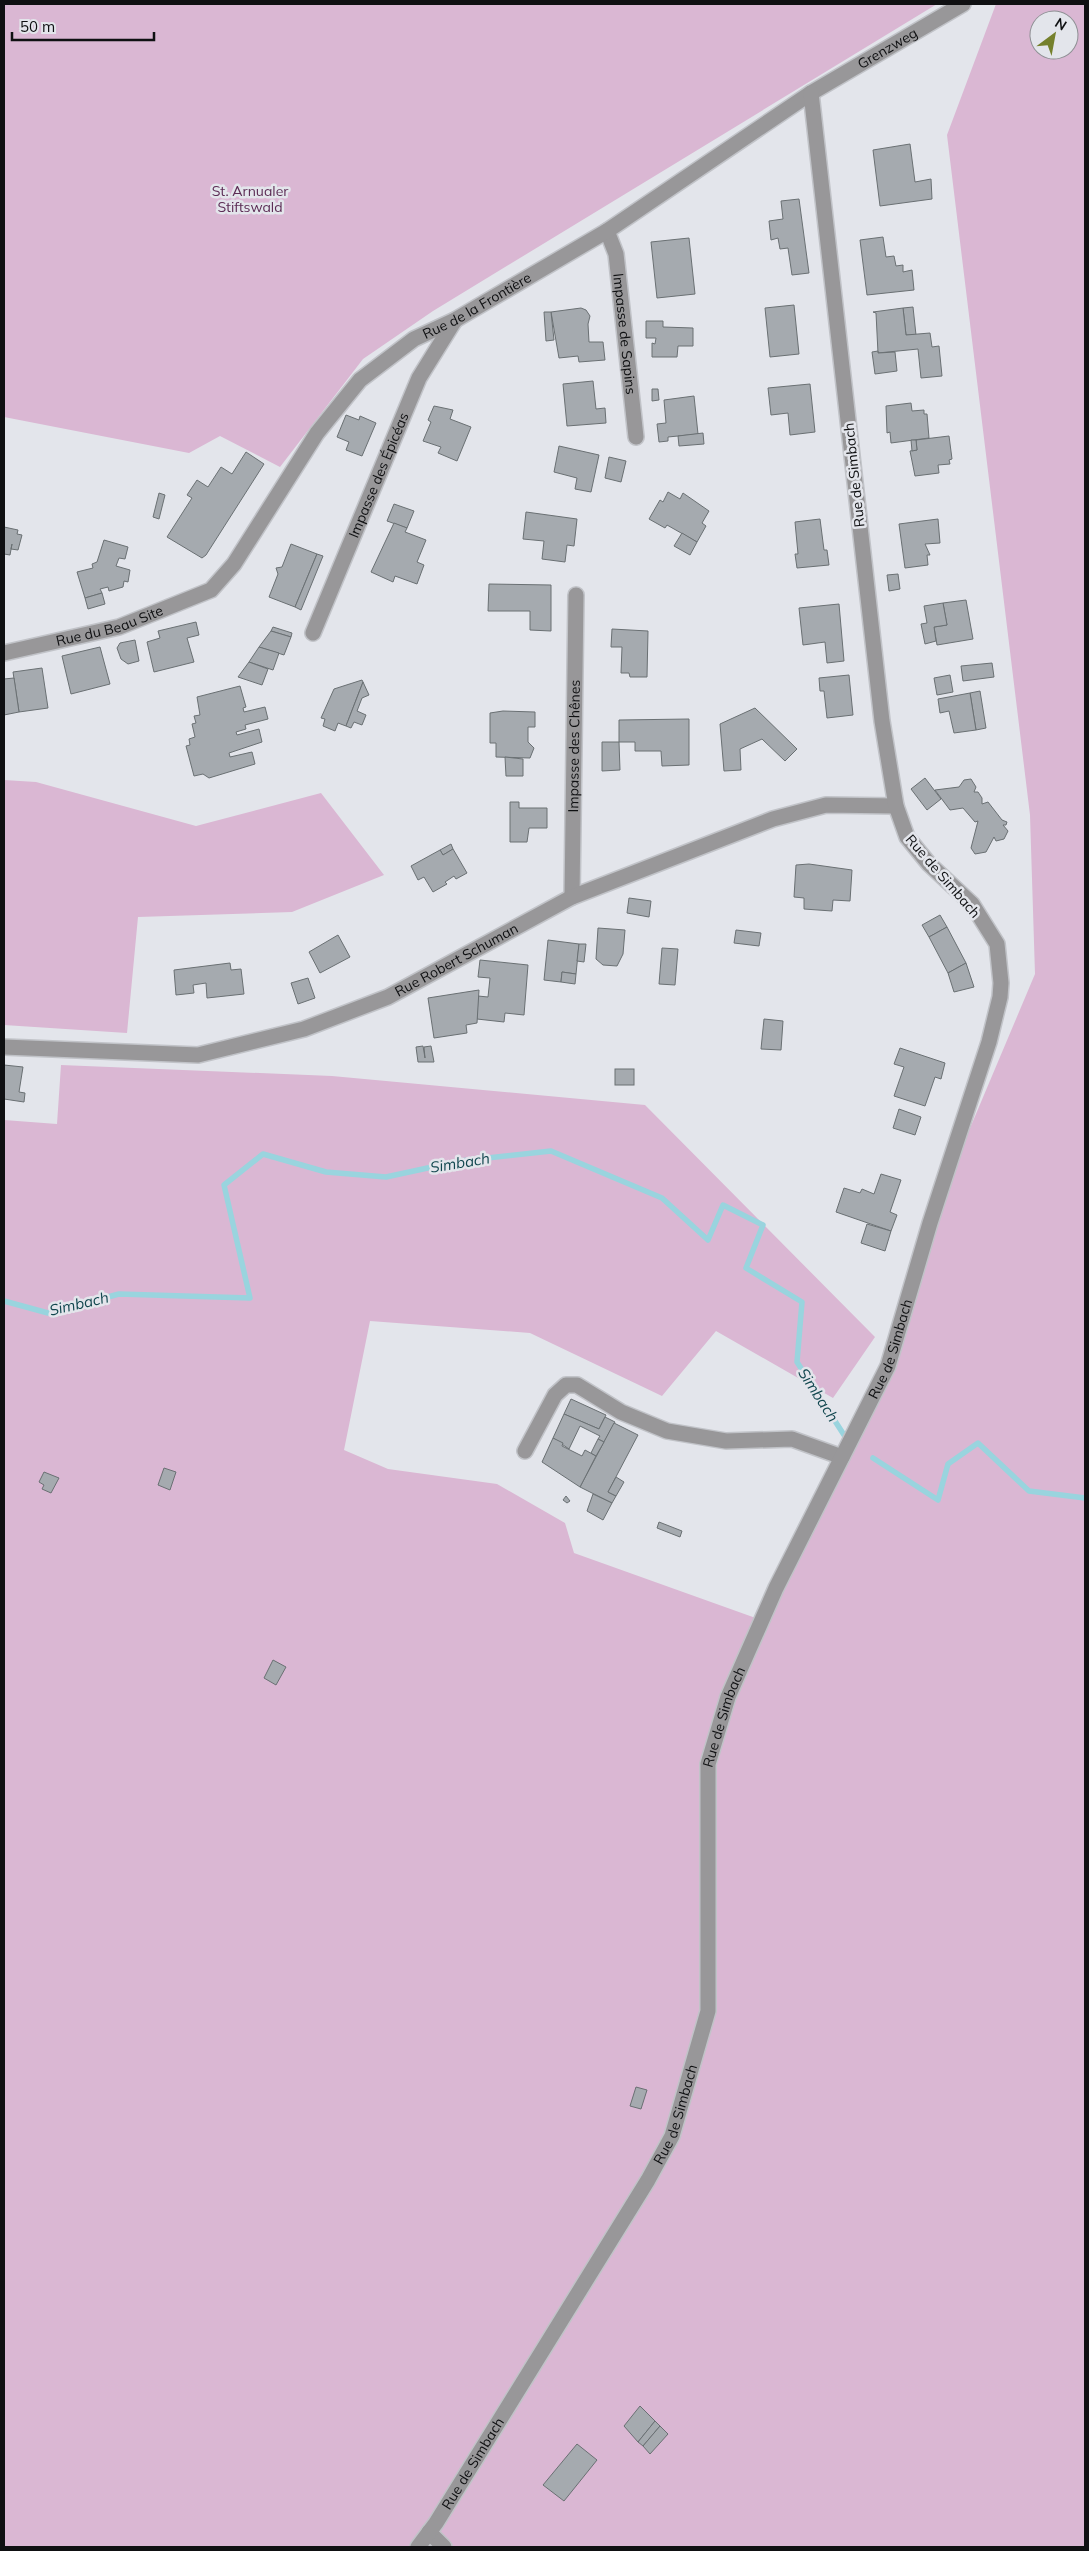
<svg xmlns="http://www.w3.org/2000/svg" width="1089" height="2551" viewBox="0 0 1089 2551" font-family="Mulish,sans-serif">
	<style>
		.green { fill: #dab7d3; fill-rule: evenodd }
		.lines { fill: none; stroke-linecap: round; stroke-linejoin: round }
		.stream { stroke: #99d4de; stroke-width: 5.5 }
		.building { fill: #a5aaaf; stroke: #6a7073 }
		.minor-casing { stroke: #c1c3c8; stroke-width: 18 }
		.minor { stroke: #989799; stroke-width: 15 }
		.labels { text-anchor: middle; stroke-width: 5; stroke-linejoin: round; paint-order: stroke }
		.street-label { font-size: 14px; fill: #0f1012; stroke: #e3e5eb }
		.park-label { font-size: 14px; fill: #5c2c55; stroke: #e3e5eb }
		.water-label { font-size: 15px; font-style: italic; fill: #12474f; stroke: #e3e5eb }
	</style>
	<rect width="100%" height="100%" fill="#e3e5eb"/>
	<g class="green">
		<polygon points="4,4 937,4 433,311 363,359 280,467 220,436 189,453 4,417"/>
		<path d="M996,4H1085V2547H4V1120L57,1124L61,1065L332,1076L645,1105L875,1337L833,1398L716,1331L662,1396L530,1333L370,1321L344,1450L388,1469L497,1484L565,1523L574,1553L764,1621L855,1445L930,1223L1035,974L1030,815L947,135ZM1039,20H1069V50H1039Z"/>
		<polygon points="4,780 36,782 196,826 321,793 384,875 292,912 138,917 127,1033 4,1025"/>
	</g>
	<g class="lines">
		<g class="stream">
			<polyline points="4,1301 48,1313 119,1294 250,1298 224,1185 263,1154 326,1172 386,1177 460,1161 551,1151 662,1198 708,1240 723,1205 763,1225 746,1268 802,1302 797,1362 844,1435"/>
			<polyline points="873,1458 938,1500 948,1464 978,1443 1029,1491 1085,1498"/>
		</g>
	</g>
	<g class="building">
		<polygon points="910,144 915,182 931,179 932,199 880,206 873,150"/>
		<polygon points="799,199 809,273 792,275 788,248 780,249 778,238 771,240 769,221 783,219 781,201"/>
		<polygon points="883,237 886,257 894,256 896,266 903,265 903,272 912,270 914,290 867,295 860,240"/>
		<polygon points="689,238 695,294 657,298 651,242"/>
		<polygon points="794,305 799,354 770,357 765,308"/>
		<polygon points="913,307 916,335 906,335 903,308"/>
		<polygon points="581,308 586,310 590,316 588,324 589,342 603,342 605,360 579,362 578,356 559,358 551,312"/>
		<polygon points="903,308 906,335 930,333 932,347 939,346 942,376 921,378 918,349 878,353 876,313 873,312"/>
		<polygon points="544,312 551,312 554,340 546,341"/>
		<polygon points="646,321 663,321 663,327 693,328 693,346 678,346 677,357 652,357 652,343 655,344 656,338 646,338"/>
		<polygon points="878,351 878,353 895,352 897,371 875,374 872,352"/>
		<polygon points="593,381 596,409 605,408 606,423 567,426 563,384"/>
		<polygon points="810,384 815,432 790,435 788,413 771,415 768,388"/>
		<polygon points="652,389 658,389 659,400 652,401"/>
		<polygon points="694,396 698,434 668,437 668,441 659,442 657,424 666,423 664,400"/>
		<polygon points="911,403 912,411 924,410 924,414 927,414 929,438 891,443 890,432 887,433 886,406"/>
		<polygon points="434,406 453,410 450,419 471,427 457,461 438,453 441,447 423,441 431,422 428,420"/>
		<polygon points="346,415 359,420 360,416 376,423 362,456 346,450 349,442 337,437"/>
		<polygon points="703,433 704,444 679,446 678,436"/>
		<polygon points="949,436 952,459 949,460 950,464 938,465 939,473 915,476 910,451 917,450 916,440"/>
		<polygon points="911,440 916,440 917,450 912,451"/>
		<polygon points="559,446 599,455 591,492 575,489 577,478 554,472"/>
		<polygon points="246,452 264,464 206,555 202,558 167,537 192,498 187,495 197,480 208,487 221,467 232,474"/>
		<polygon points="609,457 626,461 621,482 605,478"/>
		<polygon points="668,492 680,499 683,493 709,511 702,523 706,526 697,542 667,525 665,528 649,519 660,500 663,502"/>
		<polygon points="159,493 165,495 159,519 153,517"/>
		<polygon points="394,504 414,511 407,528 387,521"/>
		<polygon points="526,512 577,519 574,546 567,545 565,562 542,559 544,541 523,539"/>
		<polygon points="820,519 824,550 827,550 829,565 797,568 795,554 798,554 795,522"/>
		<polygon points="938,519 940,543 925,544 930,555 927,555 928,565 905,568 899,524"/>
		<polygon points="394,523 407,528 405,532 426,540 417,562 424,565 417,584 395,576 393,582 371,572"/>
		<polygon points="4,527 18,530 17,534 22,535 18,550 11,549 12,544 10,555 4,554"/>
		<polygon points="682,533 697,542 690,555 674,546"/>
		<polygon points="104,540 128,547 125,559 119,558 116,566 130,570 128,582 124,581 123,587 109,591 108,587 100,589 102,593 85,598 77,572 93,568 92,564 97,562"/>
		<polygon points="291,544 317,554 295,607 269,597 278,574 276,568 282,567"/>
		<polygon points="317,554 323,556 301,610 295,607"/>
		<polygon points="898,574 900,589 889,591 887,575"/>
		<polygon points="489,584 551,585 551,631 530,630 530,611 488,611"/>
		<polygon points="102,593 105,604 88,609 85,598"/>
		<polygon points="966,600 973,639 937,645 934,627 947,625 943,603"/>
		<polygon points="943,603 947,625 934,627 936,641 925,644 921,624 927,623 924,606"/>
		<polygon points="839,604 844,661 827,663 825,642 803,645 799,608"/>
		<polygon points="196,622 199,635 187,638 194,662 154,672 147,642 160,638 158,631"/>
		<polygon points="273,627 292,633 291,637 271,631"/>
		<polygon points="612,629 648,631 647,677 630,677 629,673 621,673 622,647 611,647"/>
		<polygon points="271,631 291,637 284,655 259,647"/>
		<polygon points="135,640 139,661 128,664 121,659 117,648 120,643"/>
		<polygon points="100,647 110,684 71,694 62,656"/>
		<polygon points="259,647 279,653 273,670 249,662"/>
		<polygon points="249,662 268,669 262,685 238,677"/>
		<polygon points="992,663 994,677 963,681 961,666"/>
		<polygon points="42,668 48,708 19,712 13,672"/>
		<polygon points="849,675 853,715 827,718 824,691 820,691 819,678"/>
		<polygon points="950,675 953,692 937,695 934,678"/>
		<polygon points="14,678 19,712 4,715 4,679"/>
		<polygon points="362,680 363,682 346,726 338,723 335,731 323,726 325,719 321,718 334,689"/>
		<polygon points="363,682 369,695 362,698 357,711 366,715 362,725 354,722 351,728 346,726"/>
		<polygon points="240,686 246,707 243,708 244,712 265,707 268,719 245,725 246,729 236,732 237,735 259,729 262,742 229,753 230,757 252,752 255,764 209,778 203,774 194,776 186,746 190,745 189,739 195,737 192,724 196,723 194,716 200,715 197,697"/>
		<polygon points="980,691 986,728 976,730 970,693"/>
		<polygon points="970,693 976,730 954,733 949,711 940,713 938,699"/>
		<polygon points="755,708 797,749 785,761 762,739 740,749 741,770 724,771 720,724"/>
		<polygon points="503,711 535,712 535,727 528,727 528,742 534,748 530,758 496,757 496,743 490,743 490,713"/>
		<polygon points="689,719 689,765 662,766 661,751 635,751 635,742 619,742 619,720"/>
		<polygon points="602,742 619,742 620,770 602,771"/>
		<polygon points="505,757 523,759 523,776 506,776"/>
		<polygon points="925,778 941,799 927,810 911,789"/>
		<polygon points="971,779 976,787 974,792 978,792 982,798 982,804 988,802 1002,820 1007,822 1006,825 1003,825 1008,831 1004,839 996,841 994,837 986,852 975,854 971,848 978,821 975,822 963,808 950,810 935,790 959,787 964,780"/>
		<polygon points="510,802 519,802 519,808 547,808 547,828 529,828 527,842 510,842"/>
		<polygon points="451,844 453,849 443,855 440,850"/>
		<polygon points="453,849 467,873 456,879 454,876 445,882 447,884 433,892 424,877 418,880 411,866 440,850 443,855"/>
		<polygon points="809,864 852,870 850,901 833,900 832,911 804,909 804,898 794,897 796,865"/>
		<polygon points="629,898 651,901 649,917 627,913"/>
		<polygon points="940,915 947,927 929,937 922,925"/>
		<polygon points="947,927 966,963 948,973 929,937"/>
		<polygon points="598,928 625,930 623,954 617,966 603,965 596,959"/>
		<polygon points="736,930 761,933 759,946 734,943"/>
		<polygon points="338,935 350,957 320,973 309,952"/>
		<polygon points="548,940 579,944 576,974 562,972 561,982 544,980"/>
		<polygon points="579,944 586,944 584,962 577,961"/>
		<polygon points="662,948 678,949 675,985 659,984"/>
		<polygon points="480,960 528,965 524,1015 505,1013 504,1022 477,1019 478,996 488,997 490,978 478,977"/>
		<polygon points="230,963 231,970 241,969 244,994 207,998 206,983 193,985 194,993 176,995 174,970"/>
		<polygon points="966,963 974,987 954,992 948,973"/>
		<polygon points="562,972 576,974 575,984 561,982"/>
		<polygon points="308,978 315,998 298,1004 291,983"/>
		<polygon points="479,990 477,1023 466,1025 467,1033 434,1038 428,998"/>
		<polygon points="764,1019 783,1021 781,1050 761,1049"/>
		<polygon points="423,1046 425,1058 424,1047 431,1046 434,1062 418,1062 416,1047"/>
		<polygon points="900,1048 945,1063 941,1079 935,1077 925,1106 894,1096 904,1067 894,1064"/>
		<polygon points="4,1065 23,1067 19,1092 25,1093 24,1102 4,1099"/>
		<rect x="615" y="1069" width="19" height="16"/>
		<polygon points="899,1109 921,1117 915,1135 893,1128"/>
		<polygon points="881,1174 901,1180 890,1212 897,1215 891,1231 836,1212 844,1188 860,1193 862,1189 874,1194"/>
		<polygon points="867,1224 891,1231 885,1251 861,1243"/>
		<polygon points="571,1399 606,1415 599,1429 564,1414"/>
		<polygon points="564,1414 599,1429 605,1417 615,1422 604,1442 598,1439 600,1436 580,1426 569,1449 553,1438"/>
		<polygon points="614,1423 638,1435 608,1492 616,1496 612,1503 580,1487"/>
		<polygon points="553,1438 563,1443 562,1446 582,1456 585,1450 596,1456 580,1487 542,1462"/>
		<polygon points="598,1439 604,1442 596,1456 591,1453"/>
		<polygon points="164,1468 176,1472 170,1490 158,1485"/>
		<polygon points="44,1472 59,1478 51,1493 42,1489 44,1485 39,1482"/>
		<polygon points="616,1477 624,1482 616,1496 608,1492"/>
		<polygon points="593,1494 612,1503 603,1520 587,1511"/>
		<polygon points="566,1496 570,1501 567,1503 563,1500"/>
		<polygon points="659,1522 682,1531 680,1537 657,1528"/>
		<polygon points="273,1660 286,1667 276,1685 264,1678"/>
		<polygon points="636,2087 647,2090 641,2109 630,2106"/>
		<polygon points="640,2406 655,2421 638,2442 624,2426"/>
		<polygon points="655,2421 660,2426 643,2446 638,2442"/>
		<polygon points="660,2426 668,2434 650,2454 643,2446"/>
		<polygon points="577,2444 597,2460 564,2501 543,2485"/>
	</g>
	<g class="lines">
		<g class="minor-casing">
			<g id="minor">
				<path id="s1" d="M607,231L616,254L636,437"/>
				<path id="s2" d="M313,633L419,378L455,320"/>
				<path id="s3" d="M4,653L119,627L211,590L234,564L317,433L360,380L414,339L455,320L607,231L811,93L963,4"/>
				<path id="s4" d="M572,897L576,595"/>
				<path id="s5" d="M4,1047L198,1055L304,1029L388,997L572,897L773,819L826,805L896,806"/>
				<polyline points="525,1451 555,1395 566,1385 577,1385 621,1412 667,1431 726,1441 792,1439 842,1457"/>
				<polyline points="429,2532 444,2547"/>
				<path id="s6" d="M418,2547L436,2523L648,2180L672,2136L708,2011V1764L728,1697L776,1588L888,1366L930,1223L989,1042L1000,997L1001,983L997,944L972,904L929,864L907,837L896,806L882,721L811,93"/>
			</g>
		</g>
		<use href="#minor" class="minor"/>
	</g>
	<g class="labels">
		<g class="street-label">
			<text dy="5" stroke="none"><textPath href="#s3" startOffset="1099">Grenzweg</textPath></text>
			<text dy="5" stroke="none"><textPath href="#s3" startOffset="614">Rue de la Frontière</textPath></text>
			<text dy="5" stroke="none"><textPath href="#s1" startOffset="105">Impasse de Sapins</textPath></text>
			<text dy="5" stroke="none"><textPath href="#s2" startOffset="171">Impasse des Épicéas</textPath></text>
			<text transform="translate(854 475) rotate(-96)" y="5">Rue de Simbach</text>
			<text dy="5" stroke="none"><textPath href="#s3" startOffset="109">Rue du Beau Site</textPath></text>
			<text dy="5" stroke="none"><textPath href="#s4" startOffset="151">Impasse des Chênes</textPath></text>
			<text transform="translate(943 876) rotate(49)" y="5">Rue de Simbach</text>
			<text dy="5" stroke="none"><textPath href="#s5" startOffset="471">Rue Robert Schuman</textPath></text>
			<text dy="5" stroke="none"><textPath href="#s6" startOffset="1315">Rue de Simbach</textPath></text>
			<text dy="5" stroke="none"><textPath href="#s6" startOffset="910">Rue de Simbach</textPath></text>
			<text dy="5" stroke="none"><textPath href="#s6" startOffset="505">Rue de Simbach</textPath></text>
			<text dy="5" stroke="none"><textPath href="#s6" startOffset="100">Rue de Simbach</textPath></text>
		</g>
		<g class="park-label">
			<text x="250" y="196">St. Arnualer<tspan x="250" dy="16">Stiftswald</tspan></text>
		</g>
		<g class="water-label">
			<text transform="translate(460 1163) rotate(-9)" y="5">Simbach</text>
			<text transform="translate(79 1304) rotate(-13)" y="5">Simbach</text>
			<text transform="translate(818 1395) rotate(57)" y="5">Simbach</text>
		</g>
	</g>
	<rect width="1089" height="2551" fill="none" stroke="#0f1012" stroke-width="10"/>
	<g transform="translate(1054 35) rotate(32)"><circle r="24" fill="#e3e5eb" stroke="#8e9094"/>
	<path d="M0-4L9 19L0 12L-9 19Z" fill="#75802c"/>
	<text y="-8" font-size="14" font-weight="bold" text-anchor="middle" fill="#0f1012">N</text>
	</g>
	<path d="M12 32v8h142v-8" fill="none" stroke="#0f1012" stroke-width="2.5"/>
	<text x="20" y="32" font-size="15" fill="#0f1012" stroke="#e3e5eb" stroke-width="4" paint-order="stroke">50 m</text>
</svg>
